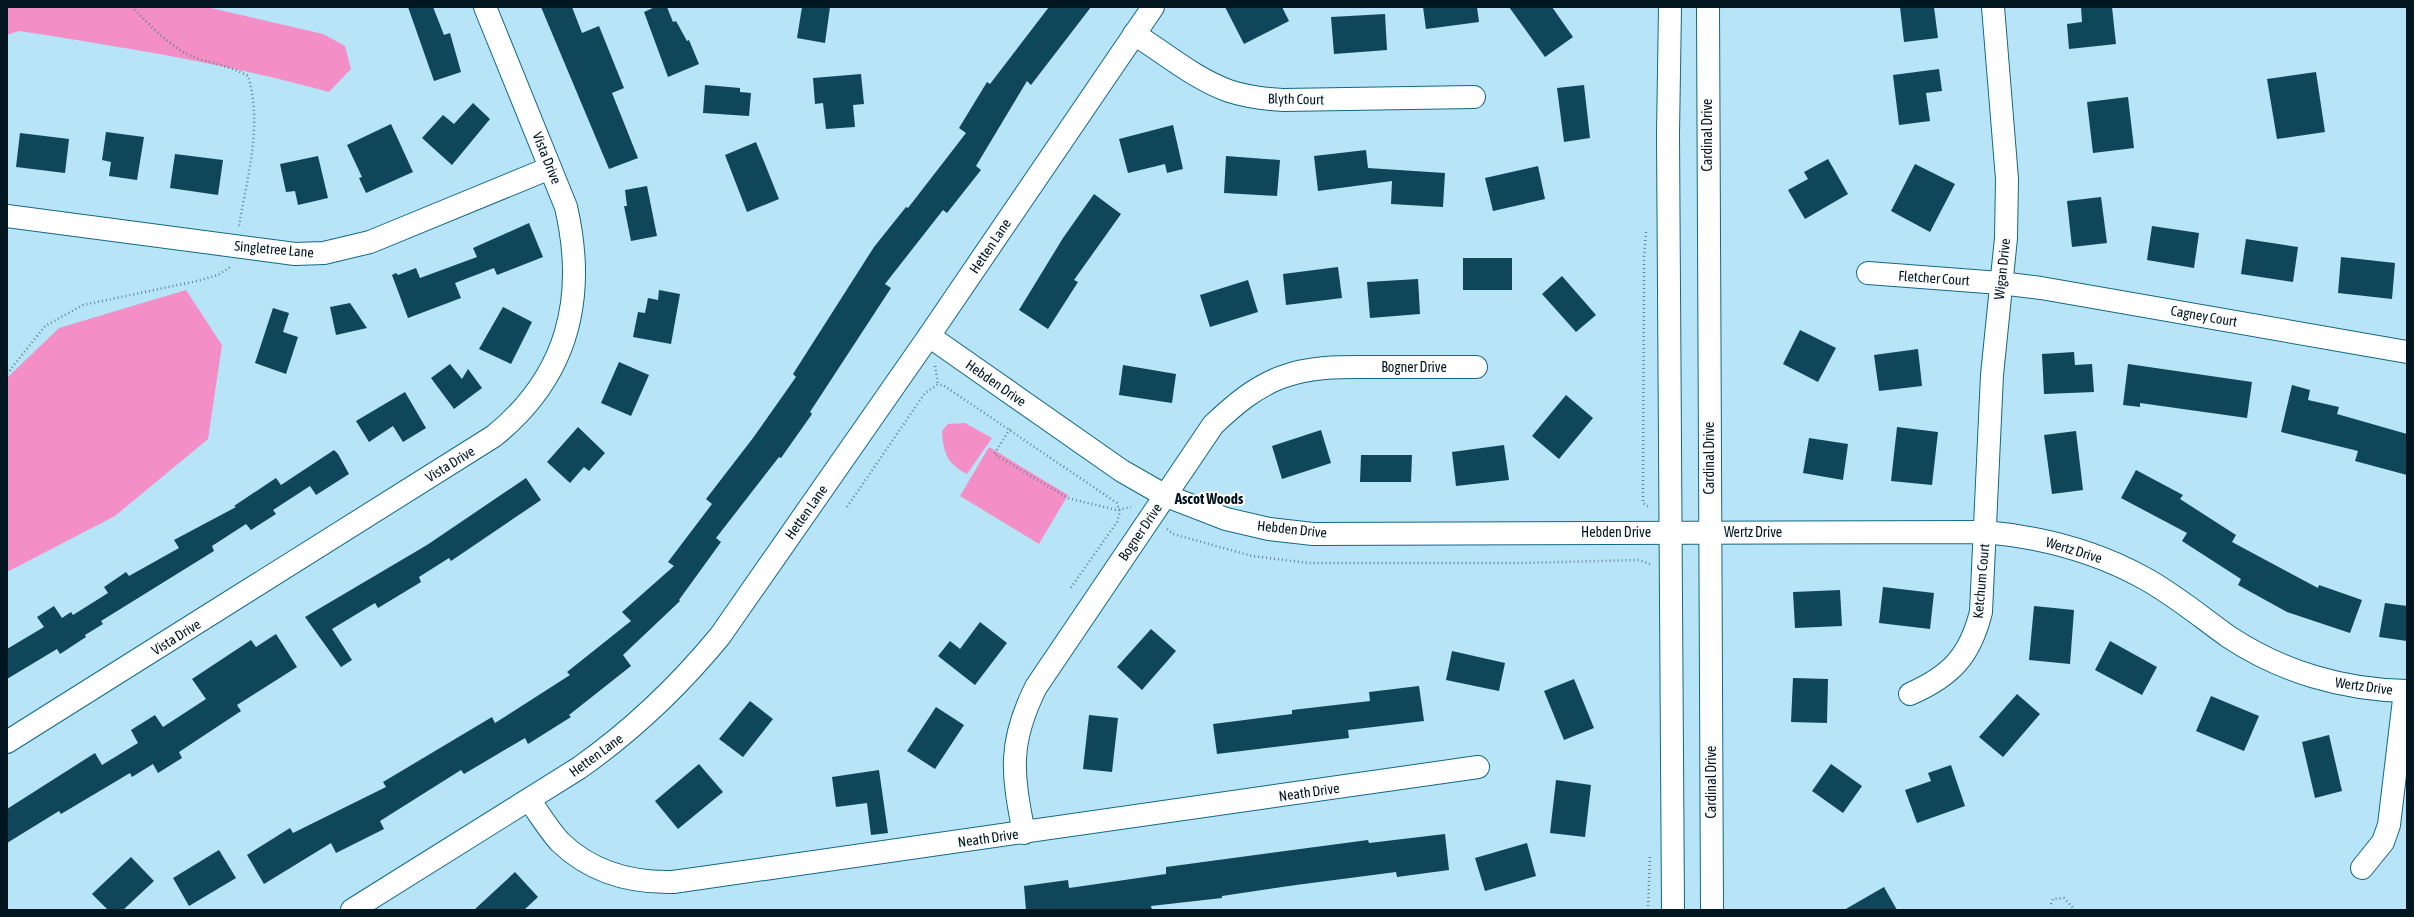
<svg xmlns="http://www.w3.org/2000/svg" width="2414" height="917" viewBox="0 0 2414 917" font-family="'Asap Condensed',sans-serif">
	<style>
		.green { fill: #f38fc6 }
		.building { fill: #0f4659 }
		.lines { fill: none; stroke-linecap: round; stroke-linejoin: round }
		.minor-casing { stroke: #136884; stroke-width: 24 }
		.major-casing { stroke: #136884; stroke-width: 24 }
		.path { stroke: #638593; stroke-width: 2.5; stroke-dasharray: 1 3; stroke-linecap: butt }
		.minor { stroke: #fff; stroke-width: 22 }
		.major { stroke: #fff; stroke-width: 22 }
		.labels { text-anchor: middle; stroke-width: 4; stroke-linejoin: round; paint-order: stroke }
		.street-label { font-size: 14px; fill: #01161f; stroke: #fdfdfd }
		.neighbourhood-label { font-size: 15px; font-weight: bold; fill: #01161f; stroke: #fdfdfd }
	</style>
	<rect width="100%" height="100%" fill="#b8e4f7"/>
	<g class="green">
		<path d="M7,7H207L323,34L345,46L351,69L329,92C228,64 123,47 19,31L7,35Z"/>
		<polygon points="186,290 222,345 208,439 115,516 7,572 7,378 59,328"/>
		<path d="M965,423L992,438L967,474C947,464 943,452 942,431L948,424Z"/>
		<polygon points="989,447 1068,495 1039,544 960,496"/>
	</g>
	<g class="building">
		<polygon points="408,7 433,7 444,35 450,33 461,72 434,81"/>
		<polygon points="541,7 572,7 582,33 599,26 624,88 612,93 638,158 609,169"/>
		<polygon points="655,7 667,7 673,22 676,21 687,41 689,40 699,64 668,77 644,12"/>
		<polygon points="802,7 830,7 825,43 797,38"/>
		<polygon points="1049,7 1091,7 1031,85 1027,81 976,166 981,170 947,213 943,210 885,284 891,288 810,412 812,414 781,458 779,457 716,538 721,542 679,600 680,601 623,655 631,666 569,715 571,717 528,744 525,738 464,774 461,770 380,821 384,829 336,853 331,843 264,884 247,855 290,828 293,833 386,787 383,782 492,717 495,723 570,675 567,672 631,621 622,612 674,566 668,562 712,504 706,499 753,438 796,377 793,374 874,247 906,207 908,208 966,133 959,128 987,82 990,84"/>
		<polygon points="1225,7 1282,7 1289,21 1244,44"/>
		<polygon points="1423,7 1477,7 1479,22 1426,29"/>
		<polygon points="1509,7 1552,7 1573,37 1545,57"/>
		<polygon points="1900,7 1934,7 1938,38 1904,42"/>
		<polygon points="2081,7 2112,7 2116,44 2069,49 2067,24 2082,22"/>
		<polygon points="1385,14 1387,50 1334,54 1331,17"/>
		<polygon points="1939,69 1942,91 1926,93 1930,121 1899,125 1893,75"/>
		<polygon points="2316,72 2325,132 2277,139 2267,79"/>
		<polygon points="861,74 864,104 853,105 855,127 826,129 823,103 815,104 813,78"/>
		<polygon points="705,85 740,88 740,92 751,93 749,116 703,113"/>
		<polygon points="1584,85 1590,138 1564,142 1557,88"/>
		<polygon points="2128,97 2134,148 2093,153 2087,102"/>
		<polygon points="473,103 490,119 452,165 422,138 443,115 454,124"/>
		<polygon points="391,124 413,172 366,193 359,178 362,177 347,145"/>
		<polygon points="1173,125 1183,169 1167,173 1165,164 1128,173 1119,139"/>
		<polygon points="106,132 144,137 137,180 109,176 111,162 102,160"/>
		<polygon points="20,133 69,139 65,173 16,167"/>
		<polygon points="756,142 779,199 747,212 725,155"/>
		<polygon points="1366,150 1368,168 1445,173 1443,207 1391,204 1392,181 1318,191 1314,156"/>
		<polygon points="175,154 223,160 218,195 170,188"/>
		<polygon points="318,156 328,198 298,205 295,191 286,192 280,164"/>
		<polygon points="1226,156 1280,160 1277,196 1224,193"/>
		<polygon points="1828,159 1848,194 1805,219 1788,190 1808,179 1804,172"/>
		<polygon points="1915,164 1955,184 1930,232 1891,211"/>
		<polygon points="1538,166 1545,199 1493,211 1485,178"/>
		<polygon points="647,186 657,236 631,241 624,206 627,206 625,190"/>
		<polygon points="1094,194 1121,214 1074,280 1078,282 1048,329 1019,310 1063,238"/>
		<polygon points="2101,197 2107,243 2072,247 2067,201"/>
		<polygon points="529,223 543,257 497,275 494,268 455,283 461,298 408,318 392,275 396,273 398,275 416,268 420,278 477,257 473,248"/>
		<polygon points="2152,226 2199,233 2194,268 2147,260"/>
		<polygon points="2246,239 2298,247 2293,282 2241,274"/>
		<polygon points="2341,257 2395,263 2392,299 2338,293"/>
		<rect x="1463" y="258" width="49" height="32"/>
		<polygon points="1338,267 1342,298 1286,305 1283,274"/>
		<polygon points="1562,276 1596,315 1576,332 1542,294"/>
		<polygon points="1418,279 1420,314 1370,318 1367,282"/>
		<polygon points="1248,280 1258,312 1210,327 1200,295"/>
		<polygon points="659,290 680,294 671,344 633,337 638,312 645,313 648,298 658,300"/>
		<polygon points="350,303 367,328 336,335 330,307"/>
		<polygon points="503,307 532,322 511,364 479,349"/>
		<polygon points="273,308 289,313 283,332 298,337 286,374 255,363"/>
		<polygon points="1800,330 1836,348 1818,382 1783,364"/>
		<polygon points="1918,349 1922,386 1879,391 1874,355"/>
		<polygon points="2074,352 2075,365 2092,364 2094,392 2044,394 2042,354"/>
		<polygon points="619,362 649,375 631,416 601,403"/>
		<polygon points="450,364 462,379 468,369 482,388 454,409 431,378"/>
		<polygon points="2128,364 2252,382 2247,418 2140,403 2140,407 2123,405"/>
		<polygon points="1123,365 1176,374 1172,403 1119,395"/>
		<polygon points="2292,385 2310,390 2308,400 2339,407 2337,414 2407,434 2407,475 2355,461 2358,451 2281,432"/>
		<polygon points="405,392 426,428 403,442 393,426 369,442 356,421"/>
		<polygon points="1566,395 1593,418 1559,459 1532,436"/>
		<polygon points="578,427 605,453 589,471 584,467 570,483 547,462"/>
		<polygon points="1897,427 1938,432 1932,485 1891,481"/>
		<polygon points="1321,430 1331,463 1282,479 1272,446"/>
		<polygon points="2076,431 2083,490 2052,494 2044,435"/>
		<polygon points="1809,438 1848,444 1843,480 1803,473"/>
		<polygon points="1504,445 1509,480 1456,486 1452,452"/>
		<polygon points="334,450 338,454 349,474 316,495 310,486 273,510 276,514 251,530 246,524 212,546 214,551 101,621 103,624 85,635 86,637 60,654 57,649 7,679 7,649 44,627 37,617 54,606 62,618 71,612 73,615 108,593 104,587 126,572 129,576 179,548 174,540 236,507 234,506 276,478 281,485"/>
		<polygon points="1361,455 1412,455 1411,482 1360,482"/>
		<polygon points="2136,470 2183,495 2180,499 2236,535 2232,542 2318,588 2319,585 2362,600 2350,633 2287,612 2238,585 2241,579 2182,541 2187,533 2121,498"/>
		<polygon points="526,478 541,500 451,561 449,558 419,577 421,582 378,608 375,603 332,629 352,660 341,667 305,617 427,545"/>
		<polygon points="1883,587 1934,593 1930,629 1879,623"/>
		<polygon points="1840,590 1842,626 1795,628 1793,592"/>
		<polygon points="2385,603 2407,606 2407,641 2379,637"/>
		<polygon points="2034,606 2074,610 2070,664 2029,660"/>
		<polygon points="980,622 1007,643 975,685 938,656 950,641 960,649"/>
		<polygon points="1151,629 1176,651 1142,690 1117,667"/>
		<polygon points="276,634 297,667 237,705 241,711 179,752 182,758 158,773 153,764 132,777 130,773 61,814 59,811 7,843 7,809 95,753 102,765 138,743 131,730 155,715 163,727 206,699 192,679 251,640 256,647"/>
		<polygon points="2110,641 2157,667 2142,695 2095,670"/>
		<polygon points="1452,651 1505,663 1499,691 1446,680"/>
		<polygon points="1793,678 1828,679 1827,723 1791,722"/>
		<polygon points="1574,679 1594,728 1564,740 1544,691"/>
		<polygon points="1419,686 1424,721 1348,730 1349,738 1217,754 1213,724 1292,714 1292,710 1370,701 1369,692"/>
		<polygon points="2017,694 2040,714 2003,757 1979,737"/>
		<polygon points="2211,696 2259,716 2244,751 2196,731"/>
		<polygon points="750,701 773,719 743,757 719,739"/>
		<polygon points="936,707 964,725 935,769 907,751"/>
		<polygon points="1089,715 1118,718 1112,772 1083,769"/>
		<polygon points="2329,735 2342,791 2315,798 2302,742"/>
		<polygon points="699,764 723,792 678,829 655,801"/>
		<polygon points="1831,764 1862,786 1843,813 1812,791"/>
		<polygon points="1951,765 1965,806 1917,823 1905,790 1931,781 1928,773"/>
		<polygon points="879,770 888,833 871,835 867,803 836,807 832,777"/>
		<polygon points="1556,780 1591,785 1585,837 1550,833"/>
		<polygon points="1445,834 1449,870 1397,877 1396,872 1296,885 1222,896 1222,898 1151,906 1152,910 1026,910 1024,886 1068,880 1069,888 1166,874 1166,867 1368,840 1369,843"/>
		<polygon points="1527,843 1536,876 1485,891 1475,858"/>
		<polygon points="219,850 236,878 189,906 173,878"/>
		<polygon points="131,857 154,881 123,910 108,910 92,894"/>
		<polygon points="515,872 538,897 524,910 474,910"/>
		<polygon points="1884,887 1897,910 1844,910"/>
	</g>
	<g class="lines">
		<g class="minor-casing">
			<g id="minor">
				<path d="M1134,34C1165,53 1195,79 1229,91C1247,97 1265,99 1283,100L1474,97"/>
				<polyline points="7,216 295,254 324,253 370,242 550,168"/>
				<polyline points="1868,273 2000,283 2041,288 2407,352"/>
				<path d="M929,336L1122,471L1164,495L1226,519L1269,529L1313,534L1985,532C2041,537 2095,551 2144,578C2175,595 2201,617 2229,637C2282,672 2344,690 2407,691"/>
				<path d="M1910,694C1951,676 1970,656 1981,612L1992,375L2006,238L2007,179L1993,7"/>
				<path d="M7,742L494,436C568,376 587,298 566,207L485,7"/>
				<path d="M529,800C539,813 548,829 560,842C591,872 631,883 673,882L1478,767"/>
				<path d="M1024,833C1012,773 1008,743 1036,687L1213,425C1234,405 1255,387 1282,377C1314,365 1348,367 1382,367C1413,367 1444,367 1476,367"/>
				<polyline points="2362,868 2383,842 2389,825 2405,691"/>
				<path d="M352,910L579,768C633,730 678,687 720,636L929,336L1153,7"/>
			</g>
		</g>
		<g class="major-casing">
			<g id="major">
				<polyline points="1670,7 1668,134 1673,910"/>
				<polyline points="1708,7 1712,910"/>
			</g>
		</g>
		<g class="path">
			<path d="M132,7C148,23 165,42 185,53C204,63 227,64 248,76C263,124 247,178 239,226"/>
			<polyline points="1646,232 1644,258 1643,503 1649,507"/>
			<polyline points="935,366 938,385"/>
			<polyline points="7,374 45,326 83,305 197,281 218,275 230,267"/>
			<polyline points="1010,429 994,454 1068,498 1116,510 1131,507"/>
			<polyline points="847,507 925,393 937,385 943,385 1117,503 1120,512 1117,522 1070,589"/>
			<polyline points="1167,529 1173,534 1252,556 1309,563 1522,563 1639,560 1650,564"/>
			<polyline points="2051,904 2053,899 2064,898 2075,910"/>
			<polyline points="1648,910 1650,855"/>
		</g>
		<use href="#minor" class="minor"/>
		<use href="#major" class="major"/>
	</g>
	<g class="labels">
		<g class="street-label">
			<text transform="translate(1296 99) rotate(1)" y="5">Blyth Court</text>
			<text transform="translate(1707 135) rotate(-90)" y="5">Cardinal Drive</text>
			<text transform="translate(547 158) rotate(68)" y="5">Vista Drive</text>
			<text transform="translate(990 246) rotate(-56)" y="5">Hetten Lane</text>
			<text transform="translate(274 249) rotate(5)" y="5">Singletree Lane</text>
			<text transform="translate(2002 269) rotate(-84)" y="5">Wigan Drive</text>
			<text transform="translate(1934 278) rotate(4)" y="5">Fletcher Court</text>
			<text transform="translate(2204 316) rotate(10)" y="5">Cagney Court</text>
			<text x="1414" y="372">Bogner Drive</text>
			<text transform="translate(996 383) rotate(35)" y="5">Hebden Drive</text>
			<text transform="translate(1709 458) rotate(-90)" y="5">Cardinal Drive</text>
			<text transform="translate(450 464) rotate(-32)" y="5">Vista Drive</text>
			<text transform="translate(806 512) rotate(-55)" y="5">Hetten Lane</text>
			<text transform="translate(1292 529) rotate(6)" y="5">Hebden Drive</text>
			<text transform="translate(1140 532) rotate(-56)" y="5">Bogner Drive</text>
			<text x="1616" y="537">Hebden Drive</text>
			<text x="1753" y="537">Wertz Drive</text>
			<text transform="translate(2074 550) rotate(17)" y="5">Wertz Drive</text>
			<text transform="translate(1981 581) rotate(-85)" y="5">Ketchum Court</text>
			<text transform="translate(176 637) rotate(-32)" y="5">Vista Drive</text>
			<text transform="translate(2364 686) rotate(8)" y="5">Wertz Drive</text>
			<text transform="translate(596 755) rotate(-36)" y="5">Hetten Lane</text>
			<text transform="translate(1711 782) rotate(-90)" y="5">Cardinal Drive</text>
			<text transform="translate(1309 792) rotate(-8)" y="5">Neath Drive</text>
			<text transform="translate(988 838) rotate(-8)" y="5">Neath Drive</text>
		</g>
		<g class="neighbourhood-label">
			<text x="1209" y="504">Ascot Woods</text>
		</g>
	</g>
	<rect width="2414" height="917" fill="none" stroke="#01161f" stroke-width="16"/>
</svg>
